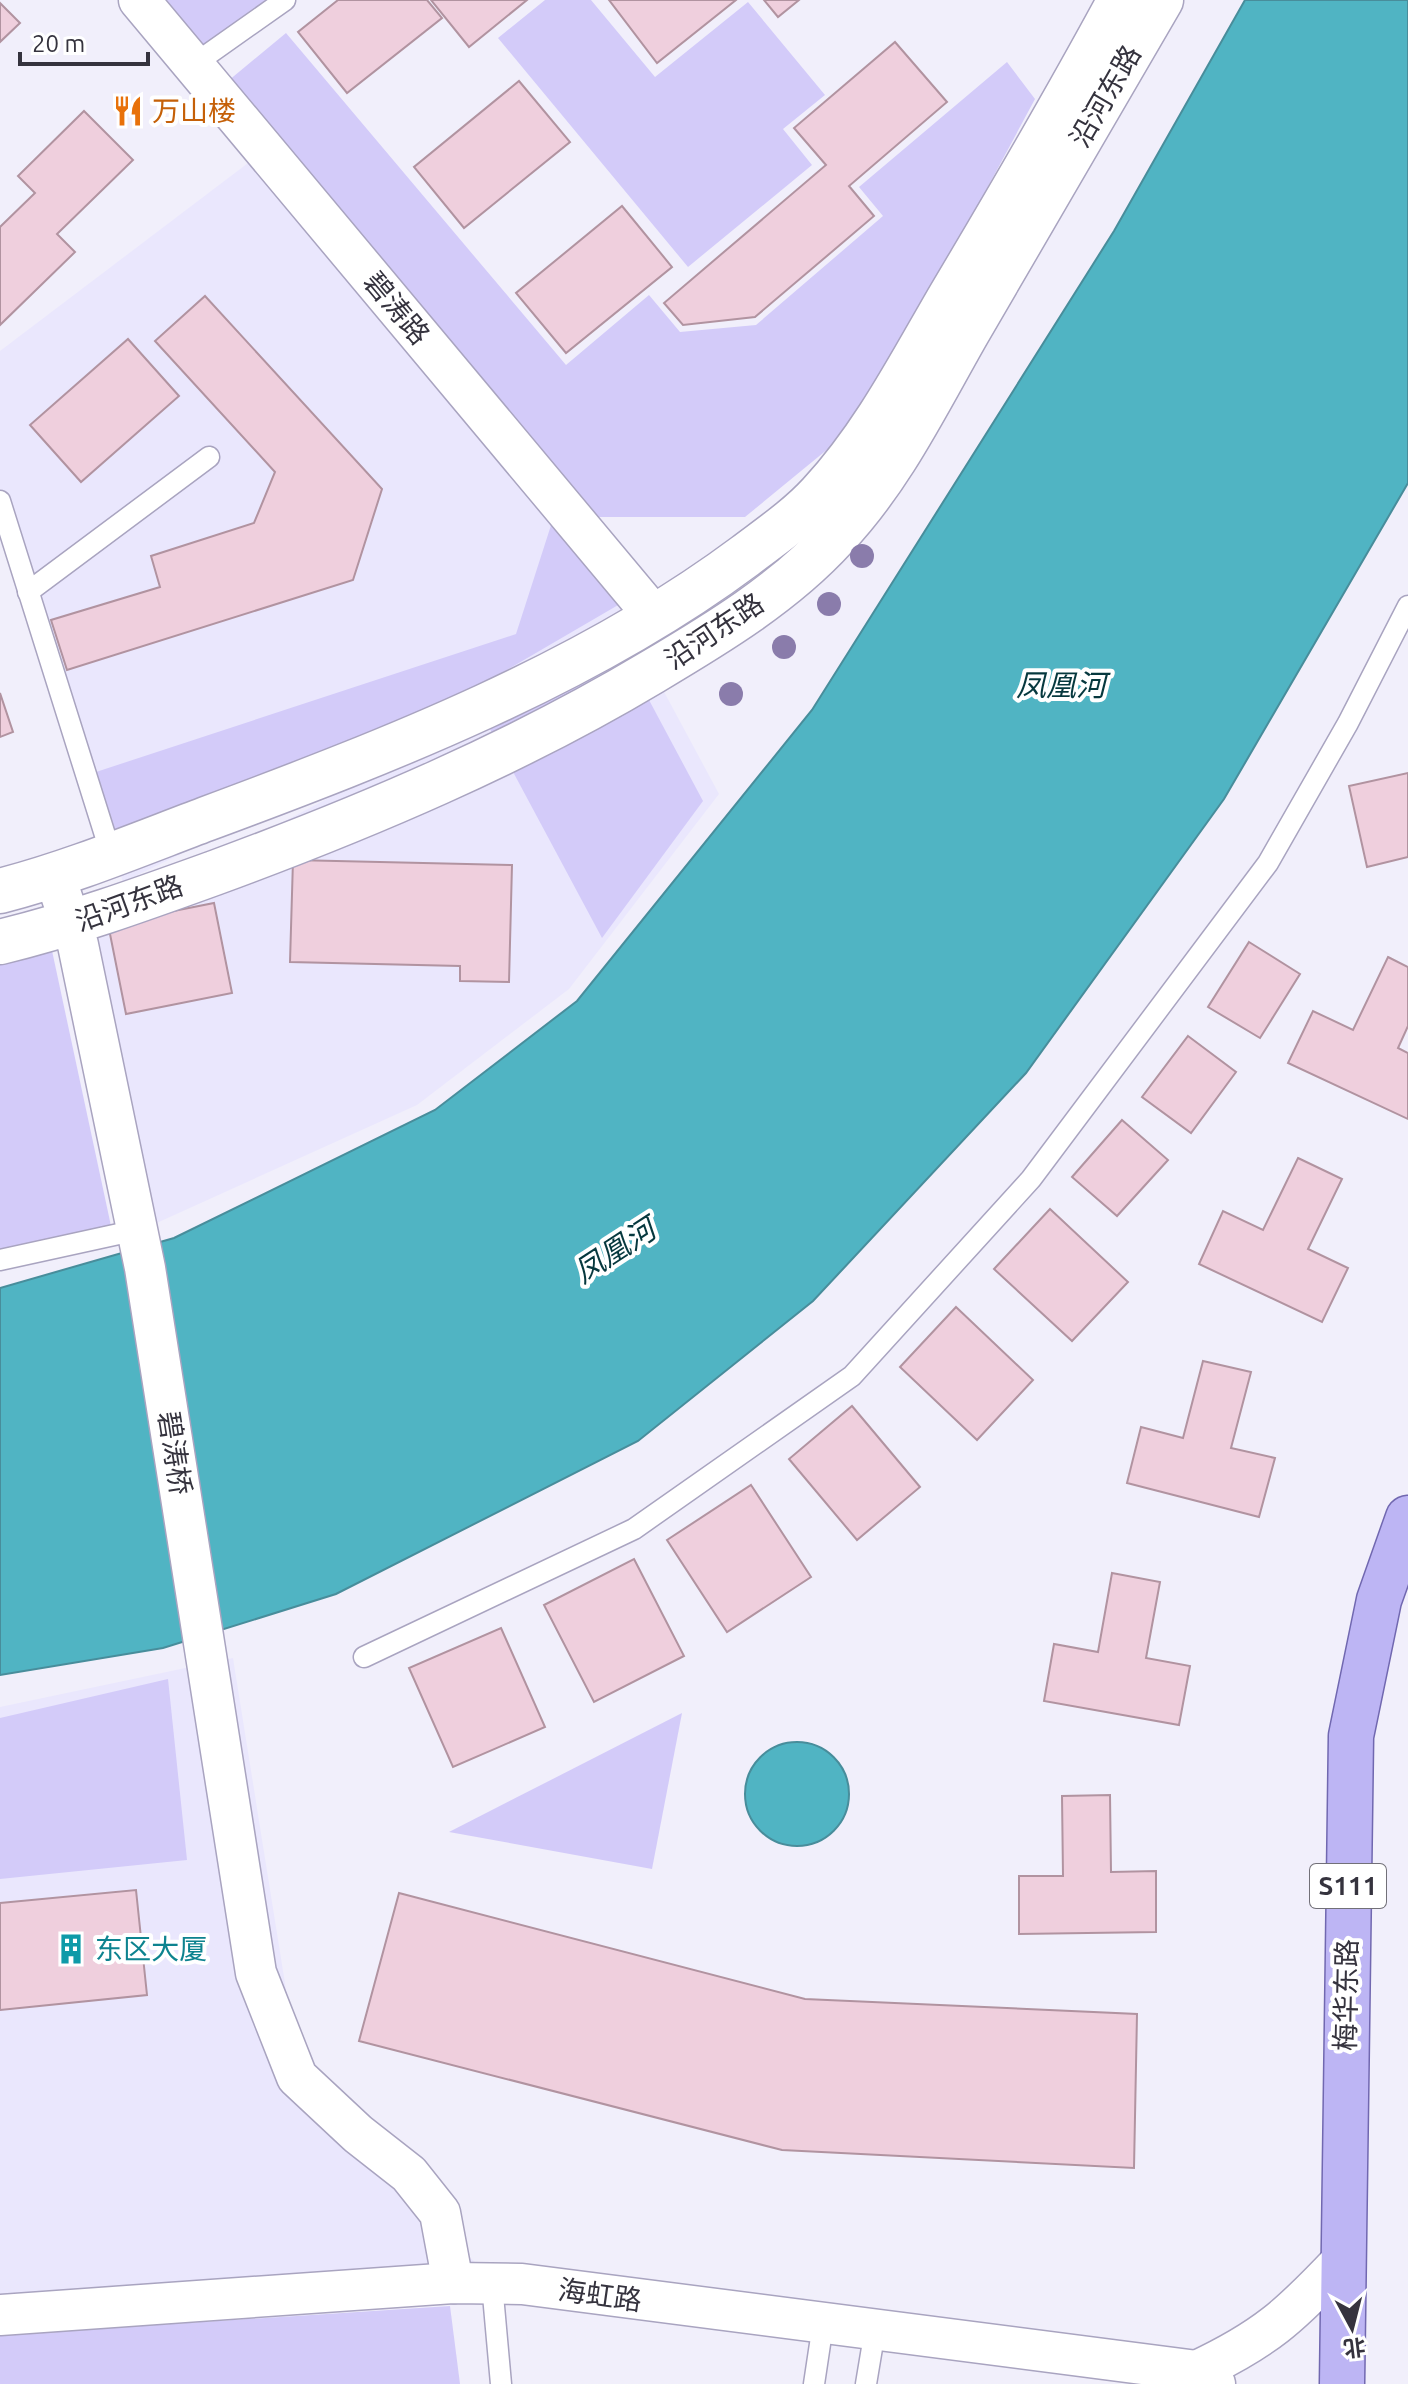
<svg xmlns="http://www.w3.org/2000/svg" width="1408" height="2384" viewBox="0 0 1408 2384" font-family="Ubuntu,'Noto Sans SC',sans-serif">
	<style>
		.built { fill: #eae7fd }
		.green { fill: #d3cbf9 }
		.water { fill: #50b4c3; stroke: #488d9b; stroke-width: 2 }
		.building { fill: #efcfdd; stroke: #b193a0; stroke-width: 2 }
		.lines { fill: none; stroke-linecap: round; stroke-linejoin: round }
		.lane-casing { stroke: #a9a4c0; stroke-width: 23 }
		.street-casing { stroke: #a9a4c0; stroke-width: 43 }
		.secondary-casing { stroke: #a9a4c0; stroke-width: 47 }
		.primary-casing { stroke: #7168b0; stroke-width: 47 }
		.lane { stroke: #fff; stroke-width: 20 }
		.street { stroke: #fff; stroke-width: 40 }
		.secondary { stroke: #fff; stroke-width: 44 }
		.primary { stroke: #bdb5f4; stroke-width: 44 }
		.tree { fill: #8a7cab }
		.labels { text-anchor: middle; stroke-width: 8; stroke-linejoin: round; paint-order: stroke }
		.shield { fill: #fff; stroke: #727078; stroke-width: 2 }
		.shield-label { font-size: 26px; font-weight: bold; fill: #35333e }
		.street-label { font-size: 28px; fill: #35333e; stroke: #fff }
		.food-label { font-size: 28px; fill: #c56008; stroke: #fff; text-anchor: start }
		.culture-label { font-size: 28px; fill: #0d838f; stroke: #fff; text-anchor: start }
		.water-label { font-size: 30px; font-style: italic; fill: #06383e; stroke: #fff }
	</style>
	<rect width="100%" height="100%" fill="#f1effb"/>
	<g class="built">
		<polygon points="260,154 637,605 363,766 123,882 0,488 0,351"/>
		<polygon points="634,636 719,794 569,989 417,1105 150,1226 87,926"/>
		<polygon points="233,1658 299,2071 334,2133 487,2273 0,2309 0,1707"/>
	</g>
	<g class="green">
		<polygon points="148,0 274,0 195,56"/>
		<polygon points="545,0 591,0 655,77 748,2 825,95 783,129 812,165 688,267 498,38"/>
		<polygon points="286,33 566,365 649,295 680,332 756,325 883,216 859,187 1007,62 1035,99 862,421 745,517 579,517 222,86"/>
		<polygon points="554,516 625,601 361,755 126,872 96,772 516,634"/>
		<polygon points="618,642 703,801 602,938 482,714"/>
		<polygon points="48,932 111,1226 0,1251 0,939"/>
		<polygon points="168,1679 187,1860 0,1879 0,1718"/>
		<polygon points="682,1713 652,1869 449,1832"/>
		<polygon points="450,2306 460,2384 0,2384 0,2335"/>
	</g>
	<g class="water">
		<polygon points="1245,0 1408,0 1408,483 1224,799 1026,1073 813,1301 638,1441 336,1594 163,1648 0,1675 0,1288 174,1238 435,1110 577,1001 812,710 1114,231"/>
		<circle cx="797" cy="1794" r="52"/>
	</g>
	<g class="building">
		<polygon points="338,0 427,0 442,18 347,93 298,32"/>
		<polygon points="431,0 527,0 469,47"/>
		<polygon points="609,0 736,0 657,63"/>
		<polygon points="764,0 799,0 778,17"/>
		<polygon points="0,3 20,23 0,42"/>
		<polygon points="895,42 947,102 849,186 874,216 755,317 683,325 664,303 826,165 794,128"/>
		<polygon points="519,81 570,142 464,228 414,167"/>
		<polygon points="84,111 133,160 57,234 75,252 0,325 0,227 35,193 18,176"/>
		<polygon points="622,206 672,267 566,353 516,293"/>
		<polygon points="205,296 382,489 353,580 67,670 51,620 160,587 151,556 254,523 275,472 155,341"/>
		<polygon points="128,339 179,396 81,482 30,425"/>
		<polygon points="0,693 13,732 0,737"/>
		<polygon points="1408,773 1408,857 1367,867 1349,786"/>
		<polygon points="293,860 512,865 509,982 460,981 460,966 290,962"/>
		<polygon points="214,903 232,993 126,1014 108,924"/>
		<polygon points="1249,942 1300,974 1260,1038 1208,1007"/>
		<polygon points="1388,957 1408,967 1408,1026 1398,1048 1408,1053 1408,1119 1288,1063 1313,1011 1353,1030"/>
		<polygon points="1188,1036 1236,1072 1191,1133 1142,1097"/>
		<polygon points="1122,1120 1168,1160 1117,1216 1072,1177"/>
		<polygon points="1298,1158 1342,1179 1308,1249 1348,1268 1322,1322 1199,1264 1223,1211 1263,1230"/>
		<polygon points="1050,1209 1128,1282 1072,1341 994,1269"/>
		<polygon points="956,1307 1033,1380 977,1440 900,1367"/>
		<polygon points="1203,1361 1251,1372 1231,1448 1275,1458 1259,1517 1127,1483 1141,1427 1183,1438"/>
		<polygon points="852,1406 920,1487 857,1540 789,1459"/>
		<polygon points="751,1485 811,1577 727,1632 667,1540"/>
		<polygon points="634,1559 684,1656 594,1702 544,1605"/>
		<polygon points="1112,1573 1160,1582 1146,1658 1190,1666 1179,1725 1044,1701 1054,1644 1098,1652"/>
		<polygon points="501,1628 545,1727 453,1767 409,1668"/>
		<polygon points="1110,1795 1111,1872 1156,1871 1156,1932 1019,1934 1019,1876 1063,1876 1062,1796"/>
		<polygon points="136,1890 147,1995 0,2010 0,1903"/>
		<polygon points="399,1893 805,1999 1137,2014 1134,2168 782,2150 359,2041"/>
	</g>
	<g class="lines">
		<g class="lane-casing">
			<g id="lane">
				<polyline points="193,65 285,0"/>
				<polyline points="0,501 111,854"/>
				<polyline points="28,592 209,457"/>
				<polyline points="0,1260 137,1230"/>
				<polyline points="364,1657 634,1529 852,1376 1031,1179 1268,863 1348,723 1408,606"/>
				<polyline points="492,2284 501,2384"/>
				<polyline points="814,2384 823,2324"/>
				<polyline points="866,2384 875,2330"/>
			</g>
		</g>
		<g class="street-casing">
			<g id="street">
				<polyline points="139,0 655,617"/>
				<polyline points="55,877 78,945 145,1268 256,1973 297,2077 358,2134 409,2174 440,2213 453,2283"/>
				<polyline points="0,2315 453,2283 522,2284 1197,2371 1215,2384"/>
				<path d="M1197,2371C1265,2339 1290,2316 1341,2262"/>
			</g>
		</g>
		<g class="secondary-casing">
			<g id="secondary">
				<path d="M0,891C70,873 137,845 206,819C389,751 587,674 745,556C770,537 798,518 820,494C873,437 909,367 948,300C1007,201 1065,102 1120,0"/>
				<path d="M0,942C74,924 145,898 217,872C366,817 515,754 652,672C716,634 784,593 835,537C891,478 927,403 967,333C1032,222 1096,111 1161,0"/>
			</g>
		</g>
		<g class="primary-casing">
			<polyline id="primary" points="1342,2384 1351,1736 1379,1600 1408,1518"/>
		</g>
		<use href="#lane" class="lane"/>
		<use href="#street" class="street"/>
		<use href="#secondary" class="secondary"/>
		<use href="#primary" class="primary"/>
	</g>
	<g class="tree">
		<circle cx="862" cy="556" r="12"/>
		<circle cx="829" cy="604" r="12"/>
		<circle cx="784" cy="647" r="12"/>
		<circle cx="731" cy="694" r="12"/>
	</g>
	<defs>
		<g id="restaurant-bare" transform="scale(2.4)"><path d="M-5-6h1v4h1v-4h1v4h1v-4h1v5L-1.5 .5V6h-2V.5L-5-1ZM5-6V6H3V1.5H1.5Q1.5-4 5-6Z" fill="#e8710a" stroke="#fff" stroke-width="2.5" paint-order="stroke"/></g>
		<g id="building-bare" transform="scale(2.4)"><path d="M-4-6H4V6H1V3H-1V6H-4ZM-2.5-4.3h1.7v1.8h-1.7ZM.8-4.3h1.7v1.8H.8ZM-2.5-1h1.7V.8h-1.7ZM.8-1h1.7V.8H.8Z" fill="#0f9aa8" stroke="#fff" stroke-width="2.5" paint-order="stroke"/></g>
	</defs>
	<g fill-rule="evenodd">
		<use href="#restaurant-bare" x="128" y="111"/>
		<use href="#building-bare" x="71" y="1949"/>
	</g>
	<g class="labels">
		<rect class="shield" x="1310" y="1864" width="76" height="44" rx="6"/>
		<g class="shield-label">
			<text x="1348" y="1895">S111</text>
		</g>
		<g class="street-label">
			<text transform="translate(1105 96) rotate(-60)" y="10">沿河东路</text>
			<text transform="translate(397 308) rotate(50)" y="10">碧涛路</text>
			<text transform="translate(714 631) rotate(-34)" y="10">沿河东路</text>
			<text transform="translate(129 903) rotate(-20)" y="10">沿河东路</text>
			<text transform="translate(175 1453) rotate(81)" y="10">碧涛桥</text>
			<text transform="translate(1346 1995) rotate(-89)" y="10">梅华东路</text>
			<text transform="translate(600 2295) rotate(8)" y="10">海虹路</text>
		</g>
		<g class="food-label">
			<text x="152" y="121">万山楼</text>
		</g>
		<g class="culture-label">
			<text x="95" y="1959">东区大厦</text>
		</g>
		<g class="water-label">
			<text x="1061" y="696">凤凰河</text>
			<text transform="translate(615 1251) rotate(-33)" y="10">凤凰河</text>
		</g>
	</g>
	<g transform="translate(1352 2328) rotate(173)" stroke="#ffffff" stroke-width="6" paint-order="stroke">
	<path d="M0-6L14 30L0 20L-14 30Z" fill="#35333e"/>
	<text y="-12" font-size="22" font-weight="bold" text-anchor="middle" fill="#35333e">北</text>
	</g>
	<path d="M20 52v12h128v-12" fill="none" stroke="#35333e" stroke-width="4"/>
	<text x="32" y="52" font-size="24" fill="#35333e" stroke="#ffffff" stroke-width="6" paint-order="stroke">20 m</text>
</svg>
